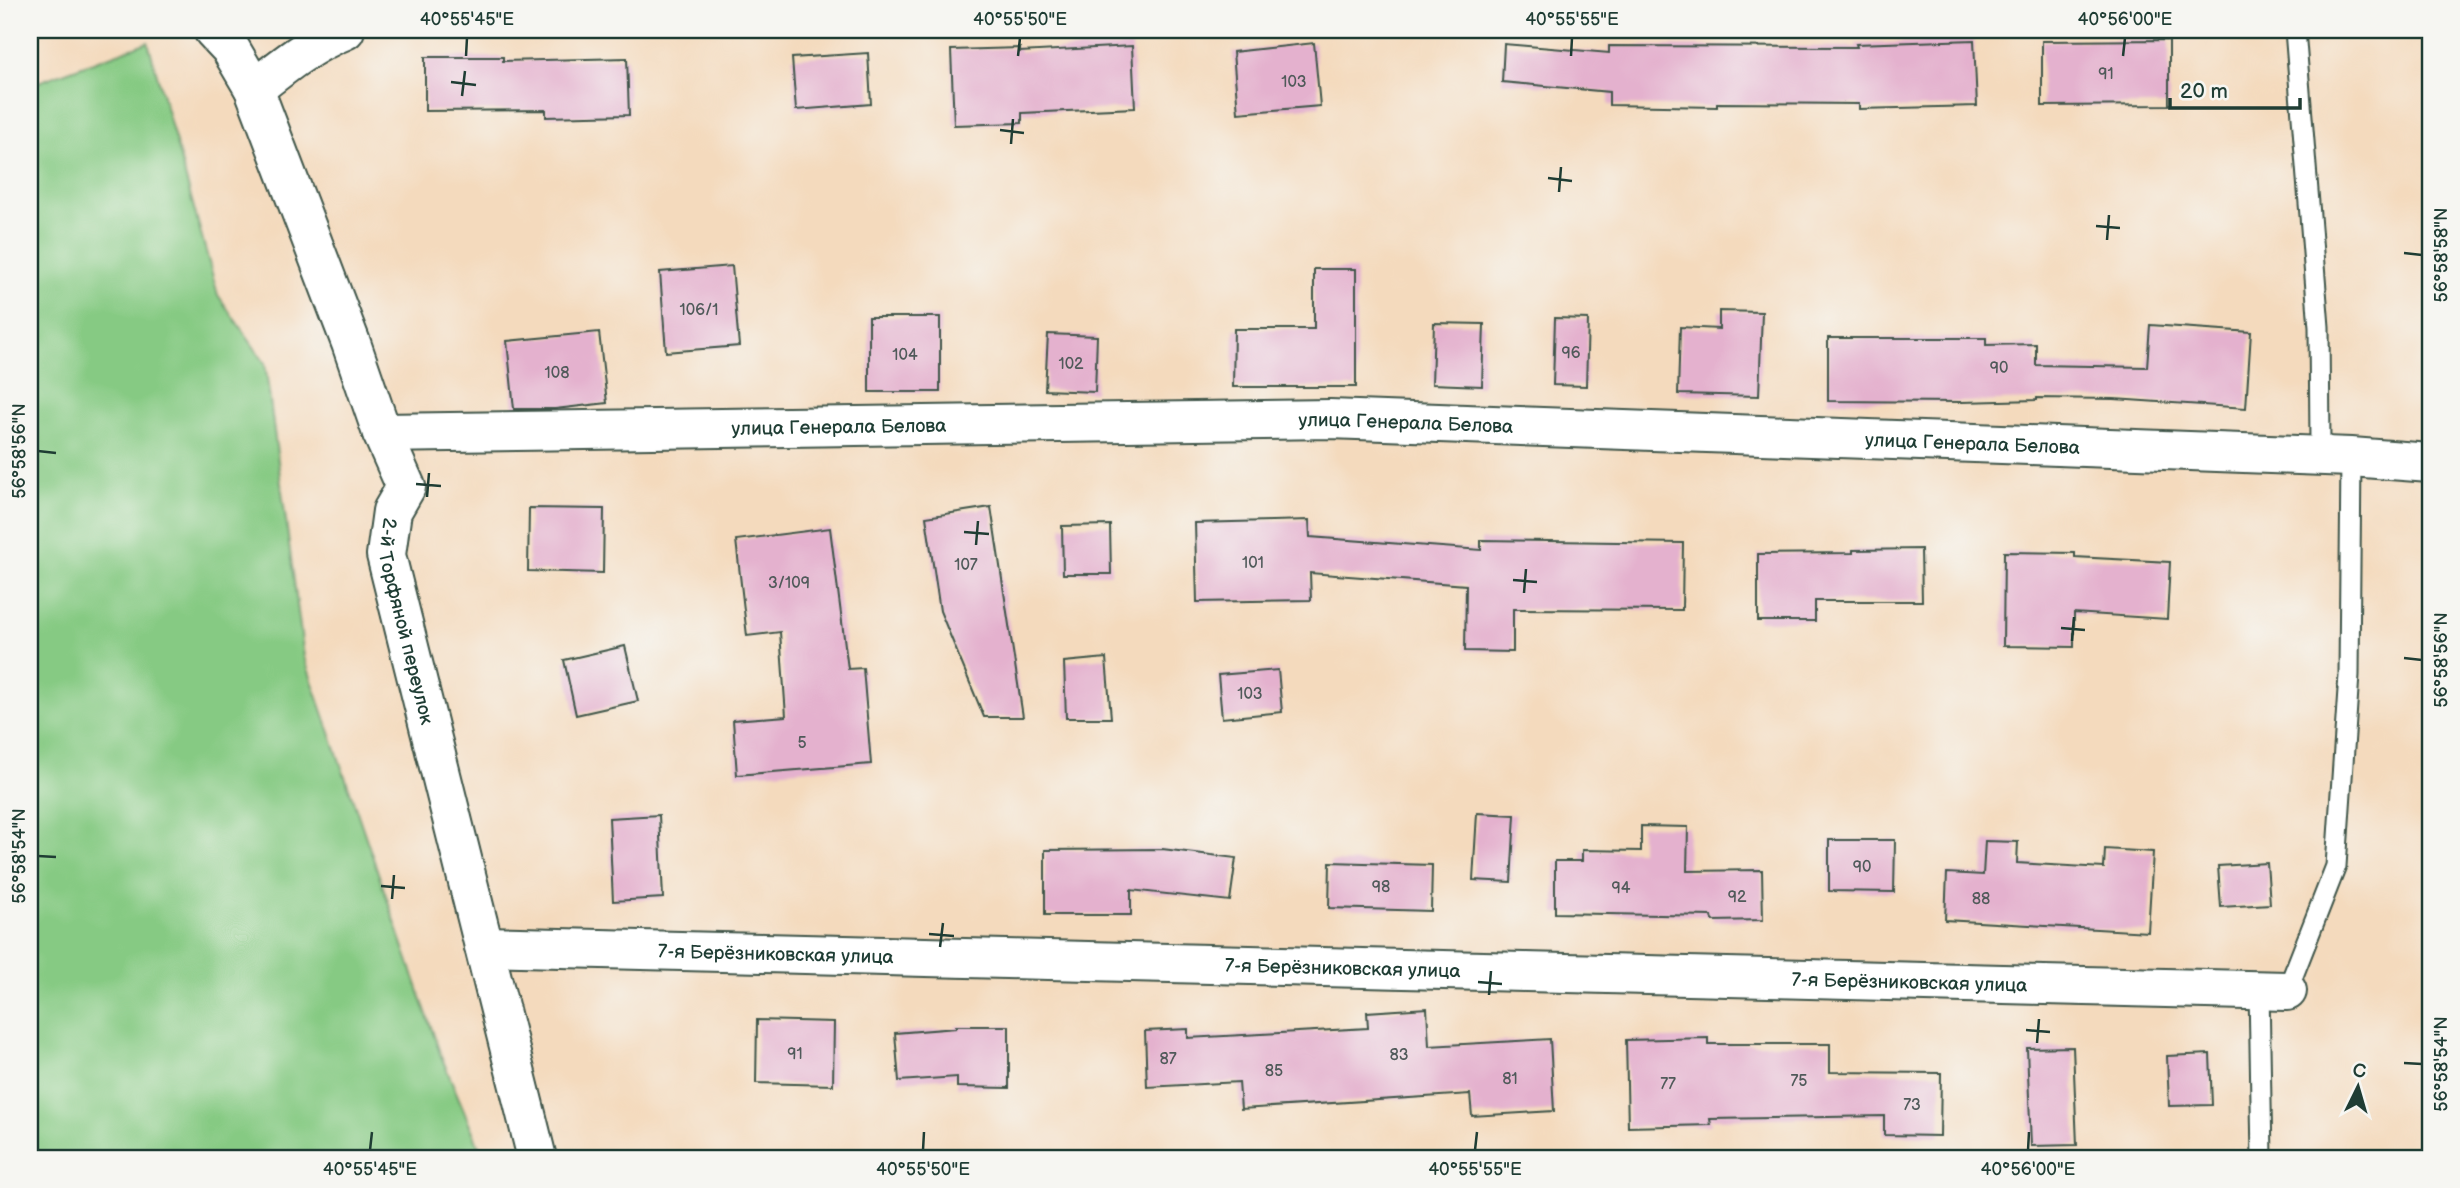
<svg xmlns="http://www.w3.org/2000/svg" width="2460" height="1188" viewBox="0 0 2460 1188" font-family="'Balsamiq Sans',sans-serif">
	<style>
		.green { fill: #86ca83; stroke: #52845c; stroke-width: 2 }
		.building { fill: #e4b1ce }
		.lines { fill: none; stroke-linecap: round; stroke-linejoin: round }
		.lane-casing { stroke: #3f5549; stroke-width: 23 }
		.street-casing { stroke: #3f5549; stroke-width: 42 }
		.lane { stroke: #fff; stroke-width: 19 }
		.street { stroke: #fff; stroke-width: 38 }
		.ticks { fill: none; stroke: #1f3d34; stroke-width: 2.5 }
		.labels { text-anchor: middle; stroke-width: 5; stroke-linejoin: round; paint-order: stroke }
		.number-label { font-size: 16px; fill: #505a5a }
		.street-label { font-size: 19px; fill: #1f3d34; stroke: #f6f6f2 }
		.neatline { fill: none; stroke: #1f3d34; stroke-width: 2.5 }
		.ticks-label { font-size: 18px; text-anchor: middle; fill: #1f3d34 }
	</style>
	<rect width="100%" height="100%" fill="#f6f6f2"/>
	<filter id="ink" filterUnits="userSpaceOnUse"><feTurbulence type="fractalNoise" baseFrequency=".0143" numOctaves="2"/><feDisplacementMap in="SourceGraphic" scale="14" xChannelSelector="R" yChannelSelector="G"/><feConvolveMatrix kernelMatrix="1 2 1 2 8 2 1 2 1" color-interpolation-filters="sRGB"/></filter>
	<filter id="wash" filterUnits="userSpaceOnUse"><feTurbulence type="fractalNoise" baseFrequency=".00686" numOctaves="4" result="noise"/><feDisplacementMap in="SourceGraphic" scale="28" xChannelSelector="R" yChannelSelector="G"/><feGaussianBlur stdDeviation="1.57" result="paint"/><feColorMatrix in="noise" values="0 0 0 0 0 0 0 0 0 0 0 0 0 0 0 0 0 1.4 0 .05"/><feComposite in="paint" operator="in"/></filter>
	<g filter="url(#wash)">
		<rect width="100%" height="100%" fill="#f4dabd"/>
		<polygon class="green" points="148,42 218,295 265,363 304,657 441,1056 484,1158 30,1158 30,85"/>
		<g id="blocks">
			<g class="building">
				<polygon points="1974,40 1977,106 1859,109 1859,104 1717,103 1717,107 1609,105 1609,92 1502,82 1504,44 1609,53 1609,46 1857,47 1856,44"/>
				<polygon points="2169,40 2169,105 2042,106 2042,41"/>
				<polygon points="1314,43 1320,106 1238,113 1233,52"/>
				<polygon points="1132,46 1135,108 1022,113 1022,123 954,125 951,50 1020,48 1020,52"/>
				<polygon points="868,53 871,104 796,110 792,58"/>
				<polygon points="425,57 503,57 503,61 627,58 629,115 546,117 546,110 425,111"/>
				<polygon points="732,266 739,346 666,352 660,272"/>
				<polygon points="1314,269 1356,269 1356,387 1233,387 1234,329 1314,329"/>
				<polygon points="1719,311 1762,312 1759,396 1678,394 1680,327 1719,329"/>
				<rect x="869" y="317" width="71" height="75"/>
				<polygon points="1555,318 1588,319 1586,386 1553,385"/>
				<polygon points="1434,323 1484,324 1482,386 1432,384"/>
				<polygon points="2150,325 2251,332 2246,408 2114,399 2037,398 2037,400 1962,402 1828,401 1828,338 1986,338 1986,345 2036,344 2036,365 2147,367"/>
				<polygon points="599,332 607,403 555,409 514,409 507,341"/>
				<polygon points="1048,334 1097,336 1095,392 1045,390"/>
				<polygon points="991,507 1023,717 984,717 940,611 926,517"/>
				<polygon points="529,508 604,509 603,573 528,571"/>
				<polygon points="1309,520 1310,537 1481,550 1481,540 1683,543 1682,610 1513,609 1513,652 1465,651 1466,585 1310,573 1311,600 1197,602 1195,523"/>
				<polygon points="1110,525 1111,574 1063,574 1062,526"/>
				<polygon points="830,528 848,669 863,668 871,764 737,775 733,720 786,716 780,632 747,636 736,540"/>
				<polygon points="1921,549 1922,601 1815,601 1815,621 1758,621 1758,554 1853,553 1853,550"/>
				<polygon points="2004,552 2075,553 2075,557 2170,562 2167,619 2074,613 2074,647 2003,646"/>
				<polygon points="625,646 638,701 576,715 564,660"/>
				<polygon points="1106,658 1111,718 1066,718 1064,662"/>
				<polygon points="1278,670 1282,712 1222,718 1218,675"/>
				<polygon points="1477,813 1515,815 1511,882 1473,880"/>
				<polygon points="659,815 663,898 613,901 609,818"/>
				<polygon points="1641,826 1688,827 1687,871 1762,870 1763,920 1713,921 1712,916 1555,913 1555,861 1582,861 1582,850 1641,851"/>
				<polygon points="1829,840 1895,840 1894,892 1829,891"/>
				<polygon points="1985,841 2018,842 2017,863 2104,868 2105,849 2153,852 2148,932 1945,920 1947,873 1983,875"/>
				<polygon points="1162,849 1236,858 1230,901 1131,890 1131,915 1045,915 1045,850"/>
				<polygon points="1330,862 1432,865 1431,911 1329,908"/>
				<polygon points="2267,863 2270,904 2221,907 2218,866"/>
				<polygon points="1427,1008 1429,1046 1550,1039 1554,1111 1472,1116 1470,1094 1241,1109 1239,1082 1147,1087 1145,1031 1188,1029 1188,1038 1368,1028 1367,1012"/>
				<polygon points="757,1020 834,1022 833,1085 756,1083"/>
				<polygon points="956,1026 1009,1026 1009,1088 957,1087 957,1077 899,1081 895,1033 956,1028"/>
				<polygon points="1708,1038 1708,1044 1830,1044 1830,1072 1941,1073 1940,1136 1884,1135 1884,1116 1710,1119 1711,1125 1628,1127 1626,1040"/>
				<polygon points="2073,1047 2077,1145 2031,1146 2027,1048"/>
				<polygon points="2210,1054 2212,1105 2169,1106 2167,1056"/>
			</g>
		</g>
	</g>
	<g filter="url(#ink)">
		<use href="#blocks" fill-opacity="0" stroke="#3f5549" stroke-width="2"/>
		<g class="lines">
			<g class="lane-casing">
				<g id="lane">
					<polyline points="2259,990 2262,1158"/>
					<polyline points="2287,991 2336,866 2349,675 2351,457 2320,443 2319,327 2295,30"/>
				</g>
			</g>
			<g class="street-casing">
				<g id="street">
					<path id="s1" d="M213,30L230,48L254,89L351,343L382,433L406,487L392,511L386,555L537,1158"/>
					<path d="M254,89C283,66 310,44 345,30"/>
					<path id="s2" d="M382,433L1330,419L2351,457L2430,463"/>
					<path id="s3" d="M484,946L2287,991"/>
				</g>
			</g>
			<use href="#lane" class="lane"/>
			<use href="#street" class="street"/>
		</g>
	</g>
	<path class="ticks" d="M466,56L467,38M1018,56L1020,38M1571,56L1572,38M2123,56L2125,38M451,82L476,85M462,96L465,71M1000,130L1024,133M1011,144L1013,119M1548,178L1572,181M1559,192L1561,167M2096,226L2120,228M2107,240L2109,215M2404,253L2422,255M38,451L56,453M416,484L441,486M427,497L429,473M964,532L989,534M976,545L978,521M1513,580L1537,582M1524,593L1526,569M2061,628L2085,630M2072,641L2074,617M2404,658L2422,660M38,856L56,857M381,886L405,888M392,899L394,875M929,934L954,936M940,947L943,923M1478,982L1502,984M1489,995L1491,971M2026,1030L2050,1032M2037,1043L2039,1019M2404,1063L2422,1064M370,1150L372,1132M923,1150L924,1132M1475,1150L1477,1132M2028,1150L2029,1132"/>
	<g class="labels">
		<g class="number-label">
			<text x="2106" y="79">91</text>
			<text x="1294" y="87">103</text>
			<text x="699" y="315">106/1</text>
			<text x="1571" y="358">96</text>
			<text x="905" y="360">104</text>
			<text x="1071" y="369">102</text>
			<text x="1999" y="373">90</text>
			<text x="557" y="378">108</text>
			<text x="1253" y="568">101</text>
			<text x="966" y="570">107</text>
			<text x="789" y="588">3/109</text>
			<text x="1250" y="699">103</text>
			<text x="802" y="748">5</text>
			<text x="1862" y="872">90</text>
			<text x="1381" y="892">98</text>
			<text x="1621" y="893">94</text>
			<text x="1737" y="902">92</text>
			<text x="1981" y="904">88</text>
			<text x="795" y="1059">91</text>
			<text x="1399" y="1060">83</text>
			<text x="1168" y="1064">87</text>
			<text x="1274" y="1076">85</text>
			<text x="1510" y="1084">81</text>
			<text x="1799" y="1086">75</text>
			<text x="1668" y="1089">77</text>
			<text x="1912" y="1110">73</text>
		</g>
		<g class="street-label">
			<text dy="7" stroke="none"><textPath href="#s2" startOffset="1024">улица Генерала Белова</textPath></text>
			<text dy="7" stroke="none"><textPath href="#s2" startOffset="457">улица Генерала Белова</textPath></text>
			<text dy="7" stroke="none"><textPath href="#s2" startOffset="1591">улица Генерала Белова</textPath></text>
			<text dy="7" stroke="none"><textPath href="#s1" startOffset="639">2-й Торфяной переулок</textPath></text>
			<text dy="7" stroke="none"><textPath href="#s3" startOffset="292">7-я Берёзниковская улица</textPath></text>
			<text dy="7" stroke="none"><textPath href="#s3" startOffset="859">7-я Берёзниковская улица</textPath></text>
			<text dy="7" stroke="none"><textPath href="#s3" startOffset="1426">7-я Берёзниковская улица</textPath></text>
		</g>
	</g>
	<rect width="2460" height="1188" fill="none" stroke="#f6f6f2" stroke-width="77"/>
	<g transform="translate(2358 1087) rotate(5)" stroke="#f6f6f2" stroke-width="5" paint-order="stroke">
	<path d="M0-5L12 26L0 18L-12 26Z" fill="#1f3d34"/>
	<text y="-10" font-size="19" font-weight="bold" text-anchor="middle" fill="#1f3d34">С</text>
	</g>
	<path d="M2170 98v10h130v-10" fill="none" stroke="#1f3d34" stroke-width="3.5"/>
	<text x="2180" y="98" font-size="21" fill="#1f3d34" stroke="#f6f6f2" stroke-width="5" paint-order="stroke">20 m</text>
	<rect x="38" y="38" width="2384" height="1112" class="neatline"/>
	<g class="ticks-label">
		<text x="467" y="25">40°55'45"E</text>
		<text x="1020" y="25">40°55'50"E</text>
		<text x="1572" y="25">40°55'55"E</text>
		<text x="2125" y="25">40°56'00"E</text>
		<text transform="translate(2441 255) rotate(-90)" y="6">56°58'58"N</text>
		<text transform="translate(19 451) rotate(-90)" y="6">56°58'56"N</text>
		<text transform="translate(2441 660) rotate(-90)" y="6">56°58'56"N</text>
		<text transform="translate(19 856) rotate(-90)" y="6">56°58'54"N</text>
		<text transform="translate(2441 1064) rotate(-90)" y="6">56°58'54"N</text>
		<text x="370" y="1175">40°55'45"E</text>
		<text x="923" y="1175">40°55'50"E</text>
		<text x="1475" y="1175">40°55'55"E</text>
		<text x="2028" y="1175">40°56'00"E</text>
	</g>
</svg>
